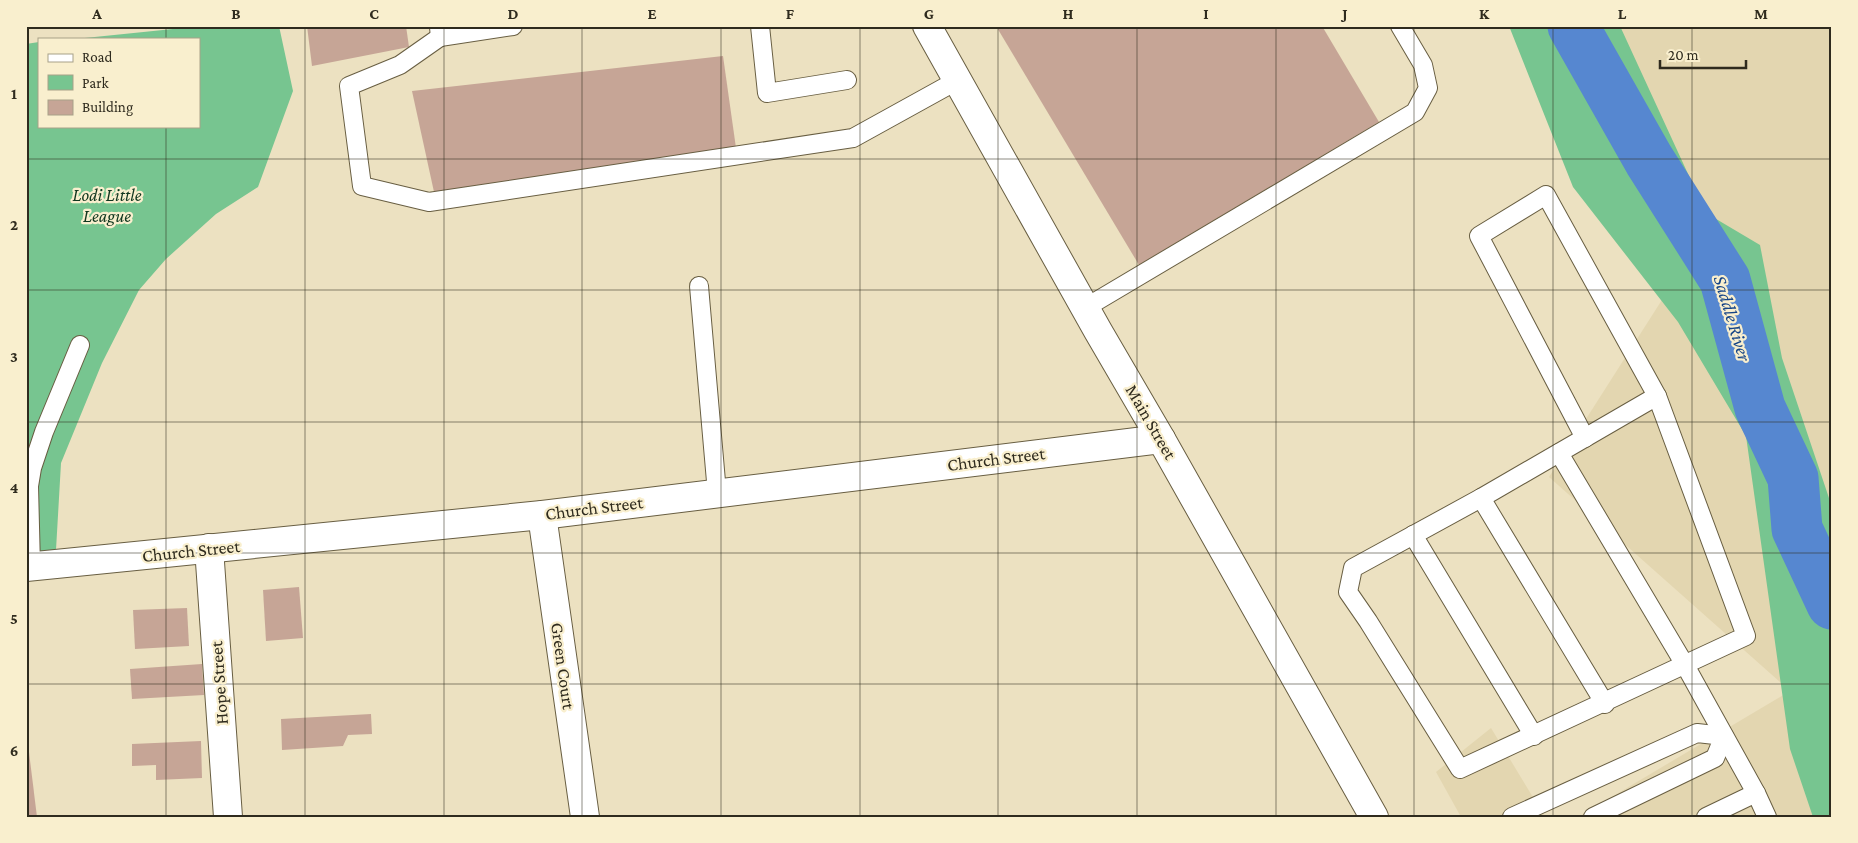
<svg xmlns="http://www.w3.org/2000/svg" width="1858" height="843" viewBox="0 0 1858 843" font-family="'Crimson Pro',serif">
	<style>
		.built { fill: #e3d6b0 }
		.green { fill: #77c590 }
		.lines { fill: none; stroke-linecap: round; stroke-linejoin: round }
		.river { stroke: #5687d0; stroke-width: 51 }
		.building { fill: #c6a596 }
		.service-casing { stroke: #685e42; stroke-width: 20 }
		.minor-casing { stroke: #685e42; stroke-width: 30 }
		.secondary-casing { stroke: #685e42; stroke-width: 30 }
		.service { stroke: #fff; stroke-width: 18 }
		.minor { stroke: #fff; stroke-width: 28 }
		.secondary { stroke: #fff; stroke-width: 28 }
		.grid { fill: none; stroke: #2f2b1e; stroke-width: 1; stroke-opacity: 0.55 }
		.labels { text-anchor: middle; stroke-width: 4.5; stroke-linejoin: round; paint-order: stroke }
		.park-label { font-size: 18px; font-style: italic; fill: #0f361e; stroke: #f9efce }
		.street-label { font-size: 18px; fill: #2f2b1e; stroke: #f9efce }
		.water-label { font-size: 19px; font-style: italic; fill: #154486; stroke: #f9efce }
		.neatline { fill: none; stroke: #2f2b1e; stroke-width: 2 }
		.grid-label { font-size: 16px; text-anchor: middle; font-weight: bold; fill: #2f2b1e }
	</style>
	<rect width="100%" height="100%" fill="#ece1c1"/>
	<g class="built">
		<polygon points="1522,26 1832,26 1832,817 1578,817 1790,691 1549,477 1681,270"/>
		<polygon points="1491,728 1545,817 1461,817 1436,772"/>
	</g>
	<g class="green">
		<polygon points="202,26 279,26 293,91 258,187 216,214 166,259 139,290 102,363 61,463 56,550 26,553 26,44 39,42 39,126 199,126 199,39 75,39"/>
		<polygon points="1509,26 1620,26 1706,213 1760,245 1782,358 1832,507 1832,817 1813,817 1790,749 1746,436 1678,322 1573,187"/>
	</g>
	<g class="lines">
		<polyline class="river" points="1573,26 1649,160 1725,280 1760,408 1793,478 1797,529 1832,604"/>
	</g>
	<g class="building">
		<polygon points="307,26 406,26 409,47 312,66"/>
		<polygon points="996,26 1322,26 1379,122 1139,265"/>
		<polygon points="723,56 736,148 434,192 412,91"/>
		<polygon points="299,587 303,638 266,641 263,590"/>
		<polygon points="187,608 189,646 135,649 133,610"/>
		<polygon points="202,664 204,695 132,699 130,669"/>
		<polygon points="371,714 372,734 348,735 343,746 282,750 281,719"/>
		<polygon points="26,736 27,736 37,817 26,817"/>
		<polygon points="201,741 202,778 156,780 156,765 132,766 132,744"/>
	</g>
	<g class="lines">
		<g class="service-casing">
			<g id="service">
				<polyline points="760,26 767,93 847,80"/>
				<polyline points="439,27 440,37 513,26"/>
				<polyline points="440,37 400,65 349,86 362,186 429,202 853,138 958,80"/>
				<polyline points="699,286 717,493"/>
				<polyline points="1085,308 1415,112 1428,88 1423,65 1400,26"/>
				<polygon points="1657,396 1746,636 1460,769 1368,621 1348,592 1353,568 1481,498"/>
				<polyline points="1585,438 1479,236 1546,195 1657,396"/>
				<polyline points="1559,453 1685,665 1756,793 1767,817"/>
				<polyline points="1481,498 1605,704"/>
				<polyline points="1413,535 1534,736"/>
				<polyline points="31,567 29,486 32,468 44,432 80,345"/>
				<polyline points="1512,817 1697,733 1724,736 1715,758 1593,817"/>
				<polyline points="1706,817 1756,793"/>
			</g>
		</g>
		<g class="minor-casing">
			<g id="minor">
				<polyline points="542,515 585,817"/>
				<polyline points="209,548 228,817"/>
				<polyline points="26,567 542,515 1161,439"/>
			</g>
		</g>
		<g class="secondary-casing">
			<polyline id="secondary" points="927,26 1098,331 1161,439 1374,817"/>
		</g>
		<use href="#service" class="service"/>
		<use href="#minor" class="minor"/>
		<use href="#secondary" class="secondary"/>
	</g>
	<path class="grid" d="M166,26V39M305,26V817M444,26V817M582,26V817M721,26V817M860,26V817M998,26V817M1137,26V817M1276,26V817M1414,26V817M1553,26V817M1692,26V817M166,126V817M26,159H1832M26,290H1832M26,422H1832M26,553H1832M26,684H1832"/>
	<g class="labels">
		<g class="park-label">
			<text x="107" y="201">Lodi Little<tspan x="107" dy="21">League</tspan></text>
		</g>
		<g class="street-label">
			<text transform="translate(1151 422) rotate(60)" y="6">Main Street</text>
			<text transform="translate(996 459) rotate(-7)" y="6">Church Street</text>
			<text transform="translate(594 508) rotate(-7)" y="6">Church Street</text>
			<text transform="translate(191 551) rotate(-6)" y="6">Church Street</text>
			<text transform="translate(563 666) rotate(82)" y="6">Green Court</text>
			<text transform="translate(219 683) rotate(-94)" y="6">Hope Street</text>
		</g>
		<g class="water-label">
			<text transform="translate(1733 318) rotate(73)" y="7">Saddle River</text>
		</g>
	</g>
	<rect width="1858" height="843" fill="none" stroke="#f9efce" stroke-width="55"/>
	<rect x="38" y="38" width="162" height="90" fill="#f9efce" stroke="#a8a188"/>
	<rect x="48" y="54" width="25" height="8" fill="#ffffff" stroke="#a8a188"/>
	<text x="82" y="62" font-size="15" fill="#2f2b1e">Road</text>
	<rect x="48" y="75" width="25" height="15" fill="#77c590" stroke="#a8a188"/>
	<text x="82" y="88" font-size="15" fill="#2f2b1e">Park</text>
	<rect x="48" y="100" width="25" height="15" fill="#c6a596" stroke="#a8a188"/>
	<text x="82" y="112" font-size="15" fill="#2f2b1e">Building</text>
	<path d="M1660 60v8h86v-8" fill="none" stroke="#2f2b1e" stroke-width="2.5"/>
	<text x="1668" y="60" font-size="15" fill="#2f2b1e" stroke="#f9efce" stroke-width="4" paint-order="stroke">20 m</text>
	<rect x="28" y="28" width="1802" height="788" class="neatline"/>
	<g class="grid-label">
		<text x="97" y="19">A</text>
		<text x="236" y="19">B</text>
		<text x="374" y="19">C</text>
		<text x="513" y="19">D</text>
		<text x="652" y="19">E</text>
		<text x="790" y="19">F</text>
		<text x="929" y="19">G</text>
		<text x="1068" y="19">H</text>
		<text x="1206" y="19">I</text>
		<text x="1345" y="19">J</text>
		<text x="1484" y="19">K</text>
		<text x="1622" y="19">L</text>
		<text x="1761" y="19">M</text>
		<text x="14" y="99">1</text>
		<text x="14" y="230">2</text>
		<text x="14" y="362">3</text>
		<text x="14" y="493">4</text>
		<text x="14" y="624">5</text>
		<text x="14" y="756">6</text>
	</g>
</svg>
